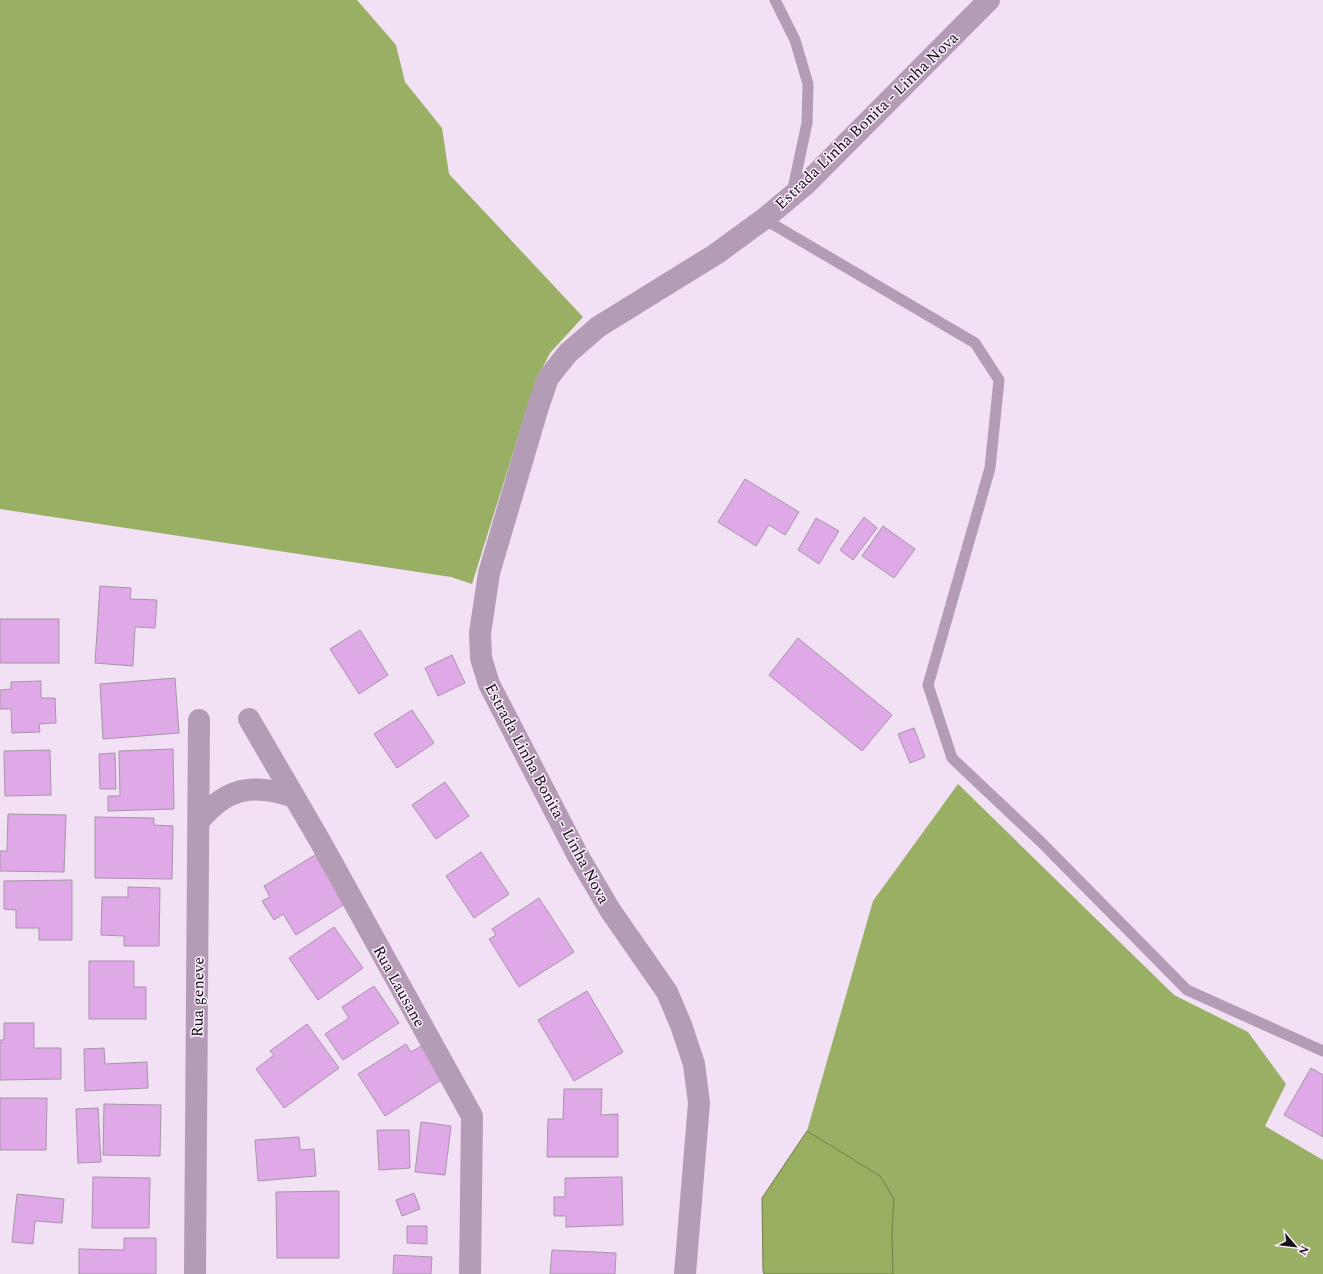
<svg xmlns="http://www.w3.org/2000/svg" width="1323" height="1274" viewBox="0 0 1323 1274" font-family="Spectral,serif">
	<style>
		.forest { fill: #99af63 }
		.water { fill: #98ae61; stroke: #717e4a }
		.building { fill: #dfa8e6; stroke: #a796a8 }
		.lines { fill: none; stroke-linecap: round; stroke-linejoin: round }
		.service { stroke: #b49cb6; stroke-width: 11 }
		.minor { stroke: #b49cb6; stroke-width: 22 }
		.tertiary { stroke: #b49cb6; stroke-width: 22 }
		.labels { text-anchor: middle; stroke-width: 3; stroke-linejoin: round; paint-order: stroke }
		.street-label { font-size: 16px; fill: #150f16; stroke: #fdefff }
	</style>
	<rect width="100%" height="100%" fill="#f2e0f4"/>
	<g class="forest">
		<polygon points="0,0 357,0 396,45 405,82 442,128 449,174 583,317 550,353 535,382 472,584 451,577 0,509"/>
		<polygon points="958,784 1174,995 1248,1032 1286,1084 1265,1126 1323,1160 1323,1274 893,1274 892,1233 894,1199 880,1176 807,1131 873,901"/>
	</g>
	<polygon class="water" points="807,1131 880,1176 894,1199 892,1233 893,1274 764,1274 763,1271 762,1198"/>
	<g class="building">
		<polygon points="745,479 799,512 785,535 769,525 756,546 718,522"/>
		<polygon points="864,517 877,528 853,560 840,550"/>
		<polygon points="816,518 839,531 819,564 798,550"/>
		<polygon points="883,526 915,549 894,578 862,556"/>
		<polygon points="100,586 131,588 130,599 157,600 155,628 135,627 133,666 95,663"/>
		<rect x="0" y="619" width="59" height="44"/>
		<polygon points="360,630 388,675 359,694 330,649"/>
		<polygon points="798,638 892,715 862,751 769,675"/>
		<polygon points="452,655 465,683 438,696 425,668"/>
		<polygon points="175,678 179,733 103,739 100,684"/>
		<polygon points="41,681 41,698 55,698 56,723 39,724 40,732 12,733 11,709 0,709 0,690 11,689 11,682"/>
		<polygon points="412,710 434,743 397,768 374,734"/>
		<polygon points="914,728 925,757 910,763 898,734"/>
		<polygon points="173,749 174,809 108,811 108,796 120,796 119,751"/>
		<polygon points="50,750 51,795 5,796 4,751"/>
		<polygon points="115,753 116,789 100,789 99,754"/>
		<polygon points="445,782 469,816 436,839 412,805"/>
		<polygon points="8,814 66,815 64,872 0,871 0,851 7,851"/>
		<polygon points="95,817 154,818 154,825 173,826 172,879 95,878"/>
		<polygon points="481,852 509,894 474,918 446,876"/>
		<polygon points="315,855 345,904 296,935 283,914 274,920 262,901 270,897 264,886"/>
		<polygon points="72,880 72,940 39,940 39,928 16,928 16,910 4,909 4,881"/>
		<polygon points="128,887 160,888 159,946 124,946 124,936 101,935 102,897 128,897"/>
		<polygon points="539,898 574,952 519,987 489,939 496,935 492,929"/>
		<polygon points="334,927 363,968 318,1000 289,958"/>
		<polygon points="89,961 134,961 134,987 146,987 146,1019 89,1019"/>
		<polygon points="374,986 399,1023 343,1060 325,1034 349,1018 342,1007"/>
		<polygon points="587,991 623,1052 574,1081 538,1020"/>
		<polygon points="4,1023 34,1023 34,1048 61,1048 61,1079 0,1080 0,1040 4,1040"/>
		<polygon points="307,1024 339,1068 284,1108 256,1069 274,1055 270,1051"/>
		<polygon points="406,1044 411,1052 423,1045 444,1078 385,1116 358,1074"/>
		<polygon points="104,1048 105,1064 147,1062 148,1088 85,1091 84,1049"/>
		<polygon points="1311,1068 1323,1075 1323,1137 1284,1115"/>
		<polygon points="564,1089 602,1089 601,1115 618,1114 618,1157 547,1157 548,1119 563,1119"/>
		<polygon points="0,1098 47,1098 46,1150 0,1150"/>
		<polygon points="104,1104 161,1105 160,1156 103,1155"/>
		<polygon points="98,1108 101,1162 78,1163 76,1109"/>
		<polygon points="421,1122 451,1126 445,1175 415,1172"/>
		<polygon points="377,1130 409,1130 410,1168 379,1170"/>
		<polygon points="299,1137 300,1150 314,1149 316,1176 258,1181 255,1140"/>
		<polygon points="93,1177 150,1178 149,1228 92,1228"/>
		<polygon points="622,1177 623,1225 566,1227 566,1216 554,1216 554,1197 565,1197 565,1178"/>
		<polygon points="339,1191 339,1258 277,1258 276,1192"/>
		<polygon points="414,1193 420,1209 402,1216 396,1200"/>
		<polygon points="17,1194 64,1199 62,1223 35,1221 33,1244 12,1242"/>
		<polygon points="407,1226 427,1226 427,1244 407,1243"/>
		<polygon points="124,1238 156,1238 156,1274 79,1274 79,1249 124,1250"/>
		<polygon points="552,1250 616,1253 615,1274 550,1274"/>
		<polygon points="394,1255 432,1257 431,1274 393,1274"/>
	</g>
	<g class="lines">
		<g class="service">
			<polyline points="775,0 795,40 808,84 807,123 792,193"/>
			<polyline points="764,219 975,343 999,380 990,468 928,685 952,758 1042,843 1187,990 1323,1051"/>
		</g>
		<g class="minor">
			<polyline points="249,719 320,841 472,1116 470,1274"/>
			<path d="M199,821C226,788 252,783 292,796"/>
			<polyline points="195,1274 199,720"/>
		</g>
		<polyline class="tertiary" points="685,1274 699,1103 694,1064 681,1025 667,992 610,910 577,854 489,684 481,658 480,633 489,573 538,407 548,378 568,353 598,327 716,254 764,219 806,184 989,0"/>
	</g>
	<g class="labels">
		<g class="street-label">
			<text transform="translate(866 120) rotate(-44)" y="6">Estrada Linha Bonita - Linha Nova</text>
			<text transform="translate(548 793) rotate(62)" y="6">Estrada Linha Bonita - Linha Nova</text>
			<text transform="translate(400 986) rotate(61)" y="6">Rua Lausane</text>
			<text transform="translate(197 997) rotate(-89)" y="6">Rua geneve</text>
		</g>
	</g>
	<g transform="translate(1295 1246) rotate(118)" stroke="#fdefff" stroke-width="3" paint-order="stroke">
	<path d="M0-3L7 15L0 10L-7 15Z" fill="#150f16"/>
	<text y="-6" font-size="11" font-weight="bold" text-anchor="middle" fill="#150f16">N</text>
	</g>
</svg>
